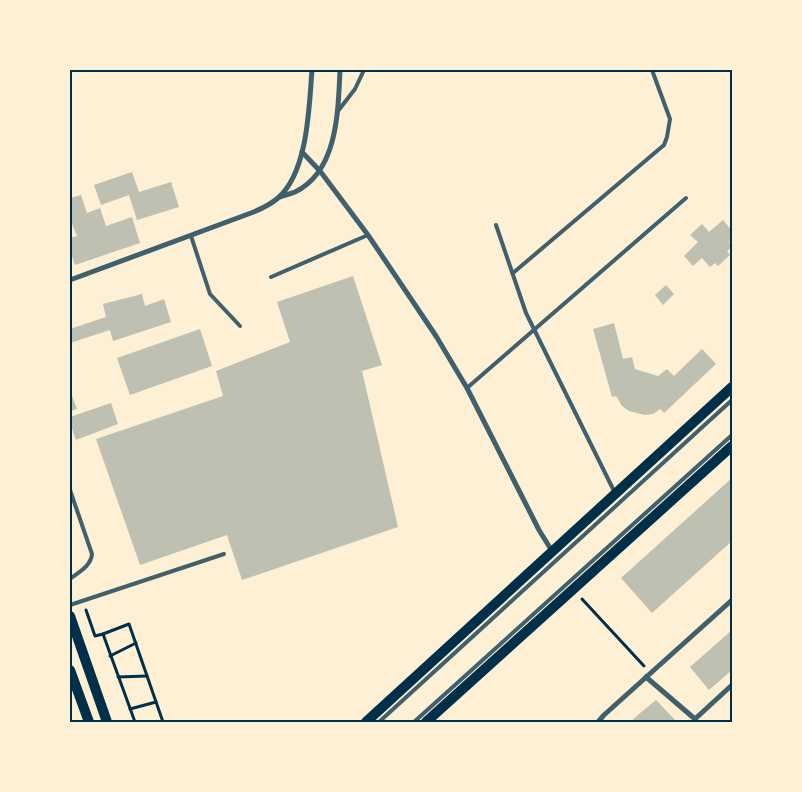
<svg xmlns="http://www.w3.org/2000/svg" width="802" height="792" viewBox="0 0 802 792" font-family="Poppins,sans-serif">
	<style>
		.building { fill: #bec0b2 }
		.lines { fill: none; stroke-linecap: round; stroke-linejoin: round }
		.path { stroke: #003049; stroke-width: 3 }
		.service { stroke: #3f606c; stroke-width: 4 }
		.minor { stroke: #3f606c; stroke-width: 5 }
		.secondary { stroke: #003049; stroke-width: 10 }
		.neatline { fill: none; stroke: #003049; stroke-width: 2 }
	</style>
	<rect width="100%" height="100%" fill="#fdf0d5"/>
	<g class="building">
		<polygon points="132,172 139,192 171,182 179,207 137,220 129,195 101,205 94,185"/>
		<polygon points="81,195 87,213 100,208 106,226 132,217 140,243 75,265 70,250 70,238 77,236 70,219 70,198"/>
		<polygon points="723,220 732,231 732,240 729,242 732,247 727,251 730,255 718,266 715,263 710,267 702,258 693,266 684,256 698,242 690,235 702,224 709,232"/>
		<polygon points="353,276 382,365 362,371 398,527 242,580 227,535 140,565 96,439 223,396 216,371 290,342 277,302"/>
		<polygon points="666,285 674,294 663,305 655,295"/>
		<polygon points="142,294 145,306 164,299 171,322 113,341 110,330 70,343 70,329 106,317 103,304"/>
		<polygon points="614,323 623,359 632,357 635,369 658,376 667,369 674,376 702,349 716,364 664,413 660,409 653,414 645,415 629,411 622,406 616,396 612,397 593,329"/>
		<polygon points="200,329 212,366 130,395 117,358"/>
		<polygon points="70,390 77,409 70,411"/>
		<polygon points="111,403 118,424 76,440 70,423 70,417"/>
		<polygon points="732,478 732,541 652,613 621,578"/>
		<polygon points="732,630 732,670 709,690 690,667"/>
		<polygon points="656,700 677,722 630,722 639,714"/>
	</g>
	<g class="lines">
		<g class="path">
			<polyline points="582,599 644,666"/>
			<polyline points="86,610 95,636 103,634 135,722"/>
			<polyline points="103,634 129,624 163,722"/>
			<polyline points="110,656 136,643"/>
			<polyline points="118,677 147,676"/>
			<polyline points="130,709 156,702"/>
		</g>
		<g class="service">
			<polyline points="338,111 355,89 364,70"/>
			<polyline points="496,225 526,313 615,493"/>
			<polyline points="191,236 210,294 240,326"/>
			<polyline points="513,273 664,145 667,137 670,119 652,70"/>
			<polyline points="271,277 368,235"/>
			<polyline points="467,388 686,198"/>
			<path d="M70,490L92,554C91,566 79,572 70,579"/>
			<polyline points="70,605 224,554"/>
			<polyline points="379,722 732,400"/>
			<polyline points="414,722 732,435"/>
		</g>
		<g class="minor">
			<polyline points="302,152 320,171 368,235 436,336 467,388 539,530 552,551"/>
			<path d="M280,197C285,195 290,194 295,192C338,171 338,111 340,70"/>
			<path d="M70,280L251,213C261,209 270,205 278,198C308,172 309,107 312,70"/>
			<polyline points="646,677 695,719"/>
			<polyline points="695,721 695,719 732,685"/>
			<polyline points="598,722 604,715 732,600"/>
		</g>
		<g class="secondary">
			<polyline points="70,616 107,722"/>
			<polyline points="70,670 89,722"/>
			<polyline points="366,722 732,387"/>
			<polyline points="426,722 732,446"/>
		</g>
	</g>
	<rect width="802" height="792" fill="none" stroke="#fdf0d5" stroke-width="142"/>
	<rect x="71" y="71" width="660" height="650" class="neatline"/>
</svg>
